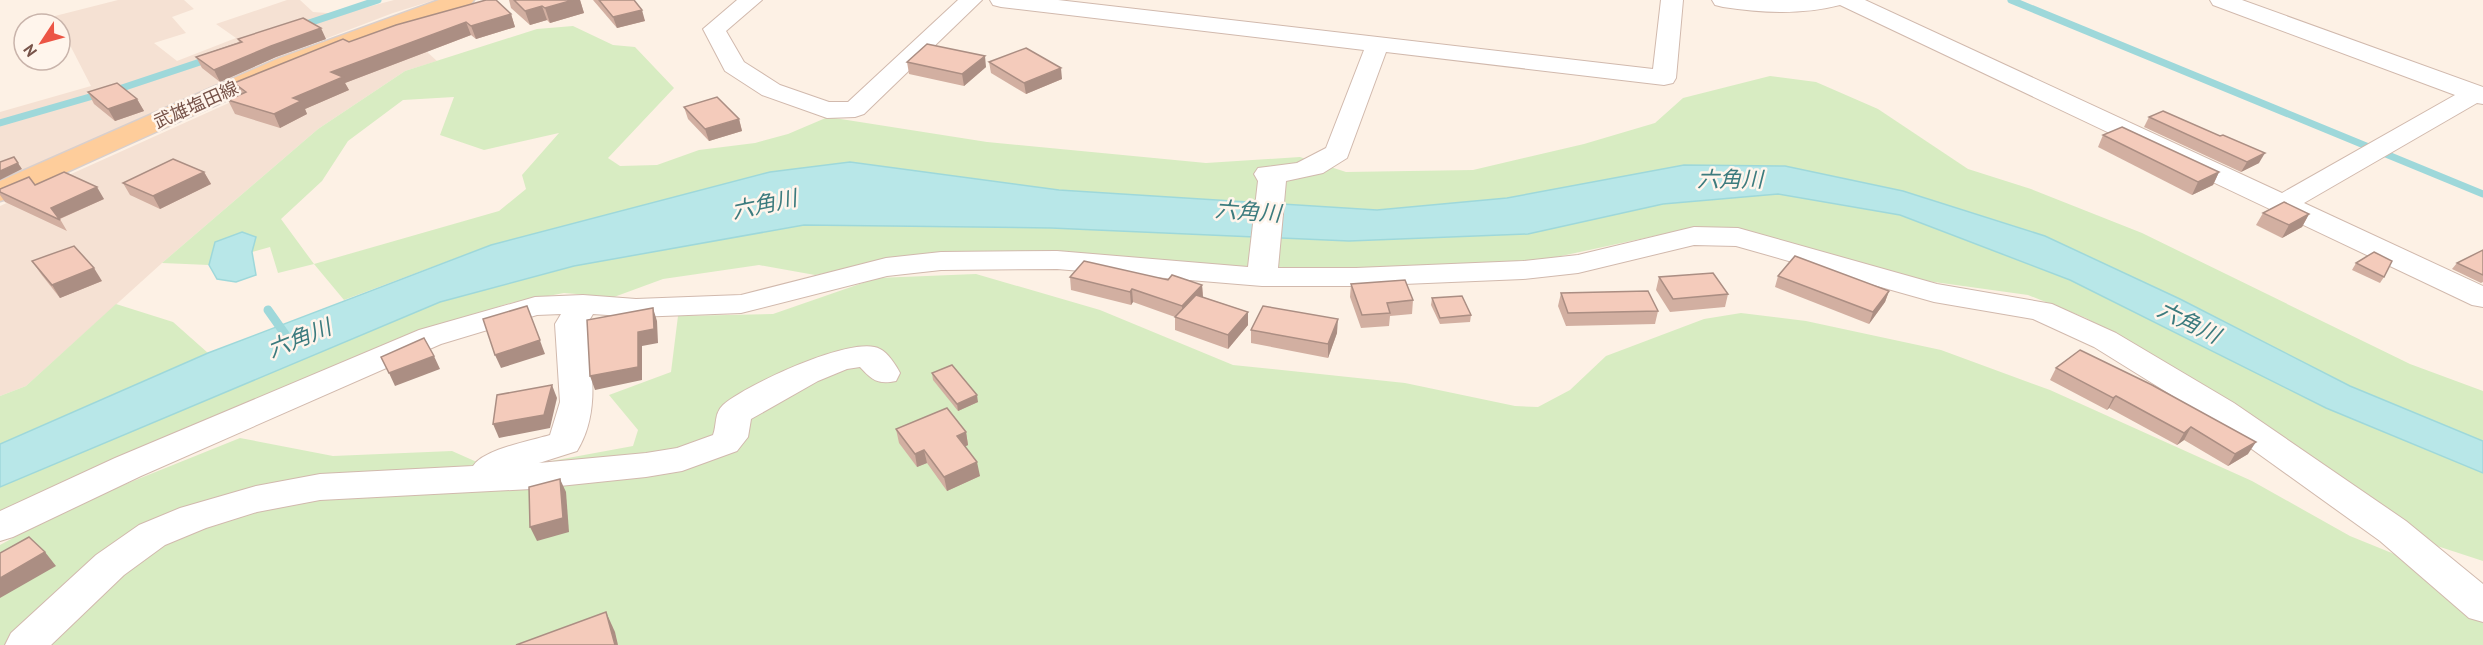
<svg xmlns="http://www.w3.org/2000/svg" width="2483" height="645" viewBox="0 0 2483 645" font-family="'PT Sans','Noto Sans JP',sans-serif">
	<style>
		.residential { fill: #f5e1d3 }
		.green { fill: #d8ecc2; fill-rule: evenodd }
		.water { fill: #b8e7e8; stroke: #9ed8da; stroke-width: 1.5 }
		.lines { fill: none; stroke-linecap: round; stroke-linejoin: round }
		.stream-far1 { stroke: #9ed8da; stroke-width: 7 }
		.stream { stroke: #9ed8da; stroke-width: 9 }
		.minor-casing { stroke: #d1b9ad; stroke-width: 2 }
		.major-casing { stroke: #d9cfcc; stroke-width: 3 }
		.minor { fill: #fff; fill-rule: evenodd }
		.major { fill: #fecd9b; fill-rule: evenodd }
		.wall { fill: #d2afa1 }
		.shaded-wall { fill: #ab8e83 }
		.building { fill: #f4cbbb; stroke: #ab8e83; stroke-width: 1.5 }
		.labels { text-anchor: middle; stroke-width: 5; stroke-linejoin: round; paint-order: stroke }
		.far-street-label { font-size: 18px; fill: #775349; stroke: #fff5ec }
		.water-label { font-size: 22px; font-style: italic; fill: #3c7b7e; stroke: #fff5ec }
	</style>
	<rect width="100%" height="100%" fill="#fdf1e5"/>
	<g class="residential">
		<polygon points="118,0 184,0 194,9 172,17 186,33 154,43 177,61 236,38 216,24 287,0 300,0 313,12 341,14 394,0 435,0 393,13 317,42 0,180 0,112 91,86 55,16"/>
		<polygon points="404,31 437,61 405,71 318,129 162,263 26,386 0,396 0,206 302,70"/>
	</g>
	<g class="green">
		<path d="M573,26L613,45L635,47L674,88L608,158L620,166L657,165L699,150L755,143L788,134L828,117L987,142L1206,163L1300,157L1346,172L1473,170L1584,144L1655,123L1683,98L1770,76L1816,82L1878,109L1968,169L2031,189L2142,233L2410,364L2483,391V441L2350,386L2180,299L2045,236L1903,191L1785,166L1507,198L1377,210L1059,190L850,162L491,245L344,300L314,264L278,273L270,247L252,252L215,242L209,265L162,263L318,129L405,71L537,29ZM454,97L440,135L484,150L559,133L522,175L526,189L499,211L314,264L281,219L322,181L348,141L403,100Z"/>
		<polygon points="1778,194 1900,215 2070,280 2326,408 2483,473 2483,561 2431,544 2229,402 2086,318 2028,295 1927,281 1736,228 1696,227 1538,261 1346,268 1235,266 1047,251 934,252 815,275 759,265 663,279 614,297 564,293 506,304 424,333 0,517 0,487 19,478 440,302 574,266 804,225 1051,228 1663,204"/>
		<polygon points="976,274 1100,310 1233,365 1405,383 1515,406 1538,407 1570,390 1606,356 1704,319 1741,313 1806,321 1941,350 2050,390 2252,481 2350,536 2409,560 2483,623 2483,645 0,645 0,545 76,504 240,438 333,456 452,451 497,471 633,446 638,430 609,395 671,372 678,316 773,314 877,278"/>
		<polygon points="116,304 173,322 208,353 0,444 0,396 26,386"/>
	</g>
	<g class="water">
		<polygon points="850,162 1059,190 1377,210 1507,198 1684,165 1785,166 1903,191 2045,236 2180,299 2350,386 2483,441 2483,473 2326,408 2070,280 1900,215 1778,194 1663,204 1528,234 1349,241 1051,228 804,225 574,266 440,302 0,487 0,444 208,353 491,245 770,172"/>
		<polygon points="242,232 256,237 252,252 256,275 236,282 217,279 209,265 215,242"/>
	</g>
	<g class="lines">
		<g class="stream-far1">
			<polyline points="2011,0 2483,194"/>
			<polyline points="303,25 378,0"/>
			<polyline points="113,91 209,59"/>
			<polyline points="0,123 100,94"/>
		</g>
		<polyline class="stream" points="268,310 285,334"/>
		<g class="minor-casing">
			<g id="minor">
				<polygon points="737,0 762,0 726,31 744,62 780,85 829,102 848,102 958,0 982,0 864,114 855,117 827,118 762,95 725,71 703,29"/>
				<path d="M990,0H1058L1653,69L1661,0H1683L1676,78L1673,83L1664,85L1386,52L1347,158L1323,173L1286,181L1278,268H1356L1523,261L1578,255L1694,227L1738,228L1937,284L2052,304L2116,333L2234,403L2406,521L2483,584V622L2469,618L2380,541L2210,419L2094,347L2033,319L1934,302L1736,246L1694,245L1578,273L1523,279L1356,286H1262L1057,269L941,270L887,276L741,313L636,317L593,314L587,324C591,367 601,412 577,451L539,463L646,453L677,448L713,435C717,425 714,413 723,405C744,386 854,334 880,349C888,353 896,365 900,373L896,381C878,385 872,380 860,367L847,369L818,381L751,419L748,437L737,451L682,471L646,477L531,489L320,500L257,512L206,528L165,545L124,575L51,645H5L11,633L96,555L139,525L180,508L256,486L320,474L473,466C484,449 530,441 550,435L560,402L555,324L561,314L537,315L441,344L141,476L13,537L0,541V511L115,458L419,330L535,297L583,295L636,299L741,295L886,258L941,252L1057,251L1248,267L1258,181L1254,174L1258,168L1297,163L1326,148L1364,50L1001,7L993,5Z"/>
				<path d="M1712,0H1865L2282,193L2455,95L2213,5L2210,0H2242L2483,87V104L2477,103L2304,203L2483,286V307L2472,305L1840,5C1801,15 1763,13 1723,7L1715,5Z"/>
			</g>
		</g>
		<g class="major-casing">
			<path id="major" d="M439,0H474L470,5C312,58 162,129 10,198L0,201V181L277,59Z"/>
		</g>
		<use href="#minor" class="minor"/>
		<use href="#major" class="major"/>
	</g>
	<g class="wall">
		<polygon points="509,0 580,0 584,13 550,23 547,20 530,25 511,8"/>
		<polygon points="593,0 634,0 645,21 617,28"/>
		<polygon points="511,14 515,27 476,39 471,35 345,83 349,90 305,109 307,114 280,128 235,114 228,100 240,95 234,83 349,42"/>
		<polygon points="238,39 326,39 276,57 220,82 202,68 196,57 239,42"/>
		<polygon points="907,62 986,67 964,86 909,74"/>
		<polygon points="989,62 1062,79 1026,94 991,73"/>
		<polygon points="88,92 137,99 144,111 115,121 94,104"/>
		<polygon points="684,107 739,119 742,131 709,141 688,119"/>
		<polygon points="2149,117 2220,136 2259,163 2241,172 2144,127"/>
		<polygon points="2103,135 2219,172 2213,185 2192,195 2098,147"/>
		<polygon points="204,172 211,184 160,209 130,195 123,183"/>
		<polygon points="35,185 104,199 60,219 67,231 5,202 0,195 0,189"/>
		<polygon points="2263,213 2309,214 2302,227 2282,238 2256,225"/>
		<polygon points="2483,250 2483,282 2481,283 2452,269 2457,263"/>
		<polygon points="32,261 102,281 60,298 41,274"/>
		<polygon points="2356,263 2384,277 2380,283 2352,270"/>
		<polygon points="1778,276 1889,291 1885,302 1869,324 1775,287"/>
		<polygon points="1070,277 1168,280 1202,285 1203,297 1248,312 1248,325 1228,349 1175,330 1175,317 1133,302 1131,305 1071,290"/>
		<polygon points="1659,277 1728,294 1725,307 1670,312 1656,290"/>
		<polygon points="1351,284 1413,300 1412,314 1390,316 1389,326 1361,328 1350,297"/>
		<polygon points="1561,293 1658,311 1655,324 1566,326 1558,306"/>
		<polygon points="1432,298 1471,315 1470,322 1440,324 1431,305"/>
		<polygon points="1251,330 1337,333 1328,358 1251,343"/>
		<polygon points="2080,350 2248,454 2228,466 2184,440 2177,445 2109,408 2107,410 2050,380 2056,368"/>
		<polygon points="932,373 978,402 958,411 933,380"/>
		<polygon points="896,429 966,432 968,445 965,447 980,476 947,491 927,463 917,467 899,443"/>
	</g>
	<g class="shaded-wall">
		<polygon points="573,0 580,0 584,13 550,23 545,8"/>
		<polygon points="542,6 547,20 530,25 525,11"/>
		<polygon points="642,10 645,21 617,28 613,17"/>
		<polygon points="511,14 515,27 476,39 471,26"/>
		<polygon points="466,22 471,35 345,83 349,90 305,109 307,114 280,128 274,114 293,98 331,72"/>
		<polygon points="321,28 326,39 276,57 220,82 214,70 271,46"/>
		<polygon points="985,56 986,67 964,86 962,74"/>
		<polygon points="1061,68 1062,79 1026,94 1024,83"/>
		<polygon points="137,99 144,111 115,121 108,109"/>
		<polygon points="739,119 742,131 709,141 705,129"/>
		<polygon points="2265,153 2259,163 2241,172 2247,162"/>
		<polygon points="18,163 22,169 0,180 0,171"/>
		<polygon points="204,172 211,184 160,209 153,196"/>
		<polygon points="2219,172 2213,185 2192,195 2198,182"/>
		<polygon points="97,187 104,199 59,219 51,208"/>
		<polygon points="2309,214 2302,227 2282,238 2289,225"/>
		<polygon points="94,268 102,281 60,298 52,285"/>
		<polygon points="1202,285 1203,298 1183,319 1182,306"/>
		<polygon points="1132,289 1133,302 1131,305 1130,292"/>
		<polygon points="1889,291 1885,302 1869,324 1873,312"/>
		<polygon points="653,308 657,321 658,343 642,346 642,380 595,390 590,376 638,332"/>
		<polygon points="1248,312 1248,325 1228,349 1228,335"/>
		<polygon points="532,319 545,354 501,368 495,355"/>
		<polygon points="1338,319 1337,333 1328,358 1328,344"/>
		<polygon points="434,356 440,369 395,386 389,373"/>
		<polygon points="552,385 557,398 550,428 499,438 493,424"/>
		<polygon points="977,395 978,402 958,411 957,404"/>
		<polygon points="2116,396 2109,408 2107,410 2113,398"/>
		<polygon points="2191,427 2184,440 2177,445 2184,433"/>
		<polygon points="966,432 968,445 959,449 957,436"/>
		<polygon points="2256,442 2248,454 2228,466 2235,454"/>
		<polygon points="924,450 927,463 917,467 915,454"/>
		<polygon points="977,462 980,476 947,491 944,477"/>
		<polygon points="560,479 566,492 569,532 537,541 530,527"/>
		<polygon points="45,552 56,566 0,598 0,578"/>
		<polygon points="606,612 615,632 618,645 615,645"/>
	</g>
	<g class="building">
		<polygon points="486,0 496,0 511,14 471,26 466,22 331,72 343,77 293,98 301,101 274,114 228,100 246,92 234,83 343,39 349,42 396,25"/>
		<polygon points="514,0 573,0 545,8 542,6 525,11"/>
		<polygon points="599,0 634,0 642,10 613,17"/>
		<polygon points="303,18 321,28 271,46 214,70 196,57 242,42 238,39"/>
		<polygon points="927,44 985,56 962,74 907,62"/>
		<polygon points="1026,48 1061,68 1024,83 989,62"/>
		<polygon points="117,83 137,99 108,109 88,92"/>
		<polygon points="717,97 739,119 705,129 684,107"/>
		<polygon points="2163,111 2220,136 2223,135 2265,153 2247,162 2149,117"/>
		<polygon points="2122,127 2219,172 2198,182 2103,135"/>
		<polygon points="14,157 18,163 0,171 0,162"/>
		<polygon points="173,159 204,172 153,196 123,183"/>
		<polygon points="64,172 97,187 51,208 60,220 0,192 0,189 29,177 35,185"/>
		<polygon points="2284,202 2309,214 2289,225 2263,213"/>
		<polygon points="74,246 94,268 52,285 32,261"/>
		<polygon points="2483,250 2483,275 2457,263"/>
		<polygon points="2374,252 2392,261 2384,277 2356,263"/>
		<polygon points="1795,256 1889,291 1873,312 1778,276"/>
		<polygon points="1084,261 1168,280 1172,275 1202,285 1182,306 1132,289 1130,292 1070,277"/>
		<polygon points="1713,273 1728,294 1673,299 1659,277"/>
		<polygon points="1405,280 1413,300 1387,303 1390,313 1362,315 1351,284"/>
		<polygon points="1648,291 1658,311 1568,313 1561,293"/>
		<polygon points="1196,295 1248,312 1228,335 1175,317"/>
		<polygon points="1462,296 1471,315 1440,318 1432,298"/>
		<polygon points="527,306 540,340 495,355 483,319"/>
		<polygon points="1263,306 1338,319 1328,344 1251,330"/>
		<polygon points="653,308 654,329 638,332 638,367 590,376 587,320"/>
		<polygon points="424,338 434,356 389,373 381,357"/>
		<polygon points="2080,350 2152,385 2256,442 2235,454 2191,427 2184,433 2116,396 2113,398 2056,368"/>
		<polygon points="952,365 977,395 957,404 932,373"/>
		<polygon points="552,385 544,415 493,424 497,395"/>
		<polygon points="947,408 966,432 957,436 977,462 944,477 924,450 915,454 896,429"/>
		<polygon points="560,479 563,518 530,527 529,487"/>
		<polygon points="29,537 45,552 0,578 0,553"/>
		<polygon points="606,612 615,645 516,645"/>
	</g>
	<g class="labels">
		<g class="far-street-label">
			<text transform="translate(196 105) rotate(-24)" y="6">武雄塩田線</text>
		</g>
		<g class="water-label">
			<text x="1730" y="187">六角川</text>
			<text transform="translate(764 204) rotate(-12)" y="8">六角川</text>
			<text transform="translate(1248 211) rotate(4)" y="8">六角川</text>
			<text transform="translate(2189 322) rotate(26)" y="8">六角川</text>
			<text transform="translate(299 338) rotate(-22)" y="8">六角川</text>
		</g>
	</g>
	<g transform="translate(42 42) rotate(234)"><circle r="28" fill="#fff5ec" stroke="#c9b4ab" stroke-width="1.5"/>
	<path d="M0-4.5L10 22L0 15L-10 22Z" fill="#ec5545"/>
	<text y="-9" font-size="16" font-weight="bold" text-anchor="middle" fill="#775349">N</text>
	</g>
</svg>
